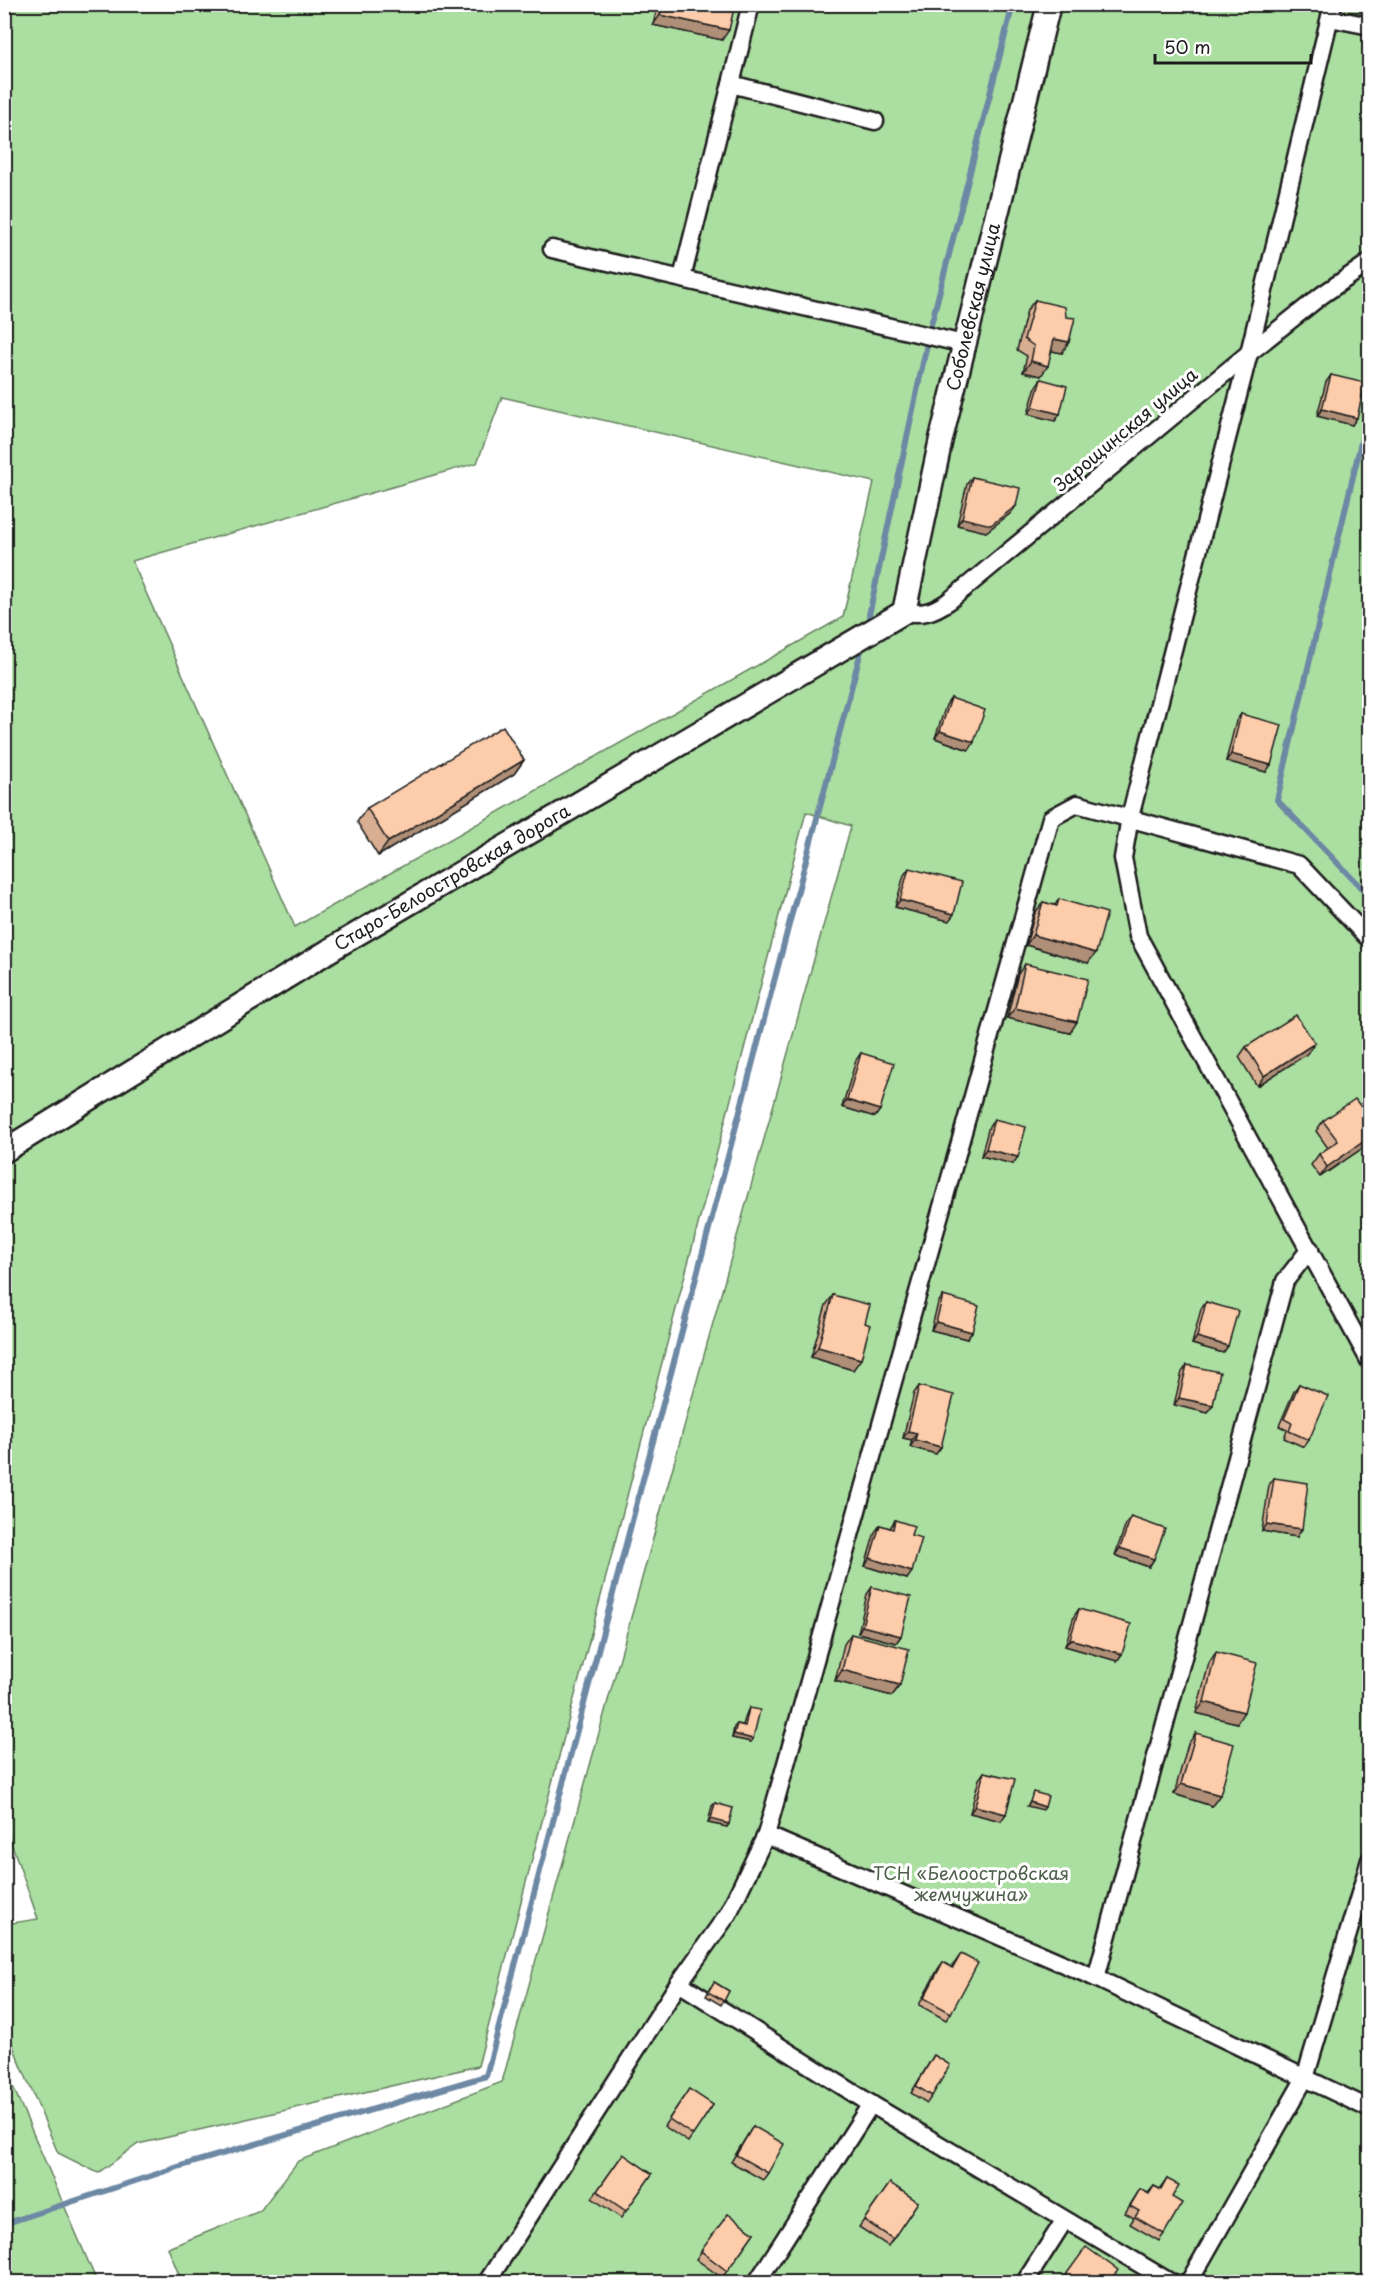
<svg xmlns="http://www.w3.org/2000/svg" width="1374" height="2287" viewBox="0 0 1374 2287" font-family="'Playpen Sans',sans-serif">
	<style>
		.green { fill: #abdfa1; stroke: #647e5e; stroke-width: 1.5; fill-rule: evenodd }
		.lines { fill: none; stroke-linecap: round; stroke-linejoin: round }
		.stream { stroke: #6d88a4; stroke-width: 6 }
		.street-casing { stroke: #1c1c1c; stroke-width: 21 }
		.secondary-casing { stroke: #1c1c1c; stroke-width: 27 }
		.street { stroke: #fff; stroke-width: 16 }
		.secondary { stroke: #fff; stroke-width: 22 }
		.wall { fill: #d9af93; stroke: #1c1c1c; stroke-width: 1.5 }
		.shaded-wall { fill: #b08f78; stroke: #1c1c1c; stroke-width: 1.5 }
		.building { fill: #fcccab; stroke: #1c1c1c; stroke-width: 1.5 }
		.labels { text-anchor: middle; stroke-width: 6; stroke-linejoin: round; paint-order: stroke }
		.street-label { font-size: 18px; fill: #1c1c1c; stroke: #fff }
		.park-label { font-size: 18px; fill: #4e604b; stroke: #fff }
	</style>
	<rect width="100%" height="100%" fill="#fff"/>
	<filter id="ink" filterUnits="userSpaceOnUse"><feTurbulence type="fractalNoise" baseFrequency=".0167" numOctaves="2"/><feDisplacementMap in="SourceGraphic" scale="12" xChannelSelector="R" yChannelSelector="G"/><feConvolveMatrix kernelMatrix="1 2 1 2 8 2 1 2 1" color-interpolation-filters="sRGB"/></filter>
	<g filter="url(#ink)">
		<g class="green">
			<path d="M5,5H1369V2282H182L168,2248L260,2211L298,2161L502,2082L851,826L806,812L478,2066L138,2144L98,2173L58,2153L5,2027V1913L13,1923L38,1919L5,1825ZM502,397L874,482L843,617L295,927L132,561L477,463Z"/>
			<polygon points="5,2068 97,2282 5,2282"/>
		</g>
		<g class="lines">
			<g class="stream">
				<polyline points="931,325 1013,4"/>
				<polyline points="1370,404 1277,800 1370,897"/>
				<polyline points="869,615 927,344"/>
				<polyline points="4,2224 181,2166 486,2076 861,651"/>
			</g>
			<g class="street-casing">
				<g id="street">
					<polyline points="1333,4 1249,353 1130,817 1123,858 1138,936 1370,1362"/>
					<polyline points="1330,18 1370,26"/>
					<polyline points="731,84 875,121"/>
					<polyline points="552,249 964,344"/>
					<polyline points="682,278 751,4"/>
					<path d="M904,612C923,615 933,612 949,601L1249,353L1322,295L1370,262"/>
					<polyline points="766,1835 1096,1978 1370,2109"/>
					<polyline points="1096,1978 1285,1281 1310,1249"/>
					<polyline points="679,1983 871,2104 1170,2282"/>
					<polyline points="487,2282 679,1983 728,1914 766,1835 1051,818 1077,804 1299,865 1370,940"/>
					<polyline points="757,2282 871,2104"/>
					<polyline points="1025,2282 1064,2221"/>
					<polyline points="1189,2282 1305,2078 1370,1860"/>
				</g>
			</g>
			<g class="secondary-casing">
				<g id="secondary">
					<path id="s1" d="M4,1151L340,944L904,612L941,439L1049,4"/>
				</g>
			</g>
			<use href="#street" class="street"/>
			<use href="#secondary" class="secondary"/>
		</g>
		<g class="wall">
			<polygon points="658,4 735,4 722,40 653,25"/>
			<polygon points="1035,300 1062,353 1052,351 1041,376 1023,372 1027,356 1017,350 1027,310"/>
			<polygon points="1331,375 1352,425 1317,416 1326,382"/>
			<polygon points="1041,379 1060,414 1055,421 1028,414 1036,386"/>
			<polygon points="972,477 1011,513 986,532 957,525 967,484"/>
			<polygon points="951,698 974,742 969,750 935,738 946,705"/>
			<polygon points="1241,714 1266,772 1226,761 1236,721"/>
			<polygon points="524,760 514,774 378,856 357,822 367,808"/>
			<polygon points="909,868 949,921 895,907 904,875"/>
			<polygon points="1059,899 1088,963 1026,945 1035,913 1043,902 1055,905"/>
			<polygon points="1025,964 1070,1033 1007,1018 1018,974"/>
			<polygon points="1315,1043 1307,1054 1257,1086 1239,1057 1246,1047"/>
			<polygon points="861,1053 880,1110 875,1117 842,1107 856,1060"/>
			<polygon points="994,1119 1013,1164 981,1156 989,1126"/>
			<polygon points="1370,1119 1370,1143 1320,1177 1311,1165 1319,1154 1328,1148 1316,1131 1323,1121"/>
			<polygon points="833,1295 853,1370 811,1357 826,1305"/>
			<polygon points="943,1296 967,1339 931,1330 938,1303"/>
			<polygon points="1206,1302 1228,1346 1223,1353 1192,1344 1201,1309"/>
			<polygon points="1187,1365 1213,1405 1208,1413 1174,1405 1182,1372"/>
			<polygon points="1299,1384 1309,1440 1304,1447 1284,1438 1287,1430 1279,1426 1294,1391"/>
			<polygon points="919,1386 941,1447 936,1454 910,1447 912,1440 903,1438 914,1393"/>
			<polygon points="1274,1478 1297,1537 1262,1531 1269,1485"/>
			<polygon points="1131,1517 1154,1559 1149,1567 1115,1555 1126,1524"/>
			<polygon points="895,1520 911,1535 907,1579 865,1566 875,1532 880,1525 890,1528"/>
			<polygon points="1370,1554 1370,1587 1361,1585"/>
			<polygon points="872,1587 901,1636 896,1643 858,1633 867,1594"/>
			<polygon points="1079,1609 1122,1654 1117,1661 1065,1646 1074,1616"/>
			<polygon points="851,1634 900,1685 892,1696 835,1681 844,1644"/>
			<polygon points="1216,1652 1237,1723 1196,1713 1209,1663"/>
			<polygon points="749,1708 753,1739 751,1742 732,1738 734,1727 737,1724 743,1725 747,1712"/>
			<polygon points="1196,1733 1212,1806 1174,1794 1188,1744"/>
			<polygon points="984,1772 1001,1821 970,1813 979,1779"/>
			<polygon points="715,1803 729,1824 727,1827 708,1823 712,1806"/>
			<polygon points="961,1954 951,2013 946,2020 919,2005 938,1969 943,1962 952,1967"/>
			<polygon points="714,1982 729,1991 721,2005 706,1996"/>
			<polygon points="1370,2036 1370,2057 1361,2052"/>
			<polygon points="934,2055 932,2096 927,2103 911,2093"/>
			<polygon points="689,2089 713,2105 688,2142 664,2126"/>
			<polygon points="753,2126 768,2173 763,2180 731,2162"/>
			<polygon points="623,2154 652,2174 621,2218 592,2198"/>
			<polygon points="1167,2179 1172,2197 1164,2234 1159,2241 1130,2224 1134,2218 1125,2213 1140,2189 1148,2193 1154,2186 1160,2189"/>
			<polygon points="890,2183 918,2202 888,2246 859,2227"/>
			<polygon points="728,2214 754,2233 722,2278 696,2259"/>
		</g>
		<g class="shaded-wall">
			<polygon points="660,15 729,30 722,40 653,25"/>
			<polygon points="1054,339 1069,342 1062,353 1047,350"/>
			<polygon points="1031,361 1048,366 1041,376 1023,372"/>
			<polygon points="1033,407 1060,414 1055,421 1028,414"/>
			<polygon points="1322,409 1357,418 1352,425 1317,416"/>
			<polygon points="1016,506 1011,513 986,532 957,525 962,518"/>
			<polygon points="940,731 974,742 969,750 935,738"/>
			<polygon points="1231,754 1271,765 1266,772 1226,761"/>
			<polygon points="524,760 514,774 378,856 388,842"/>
			<polygon points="900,900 954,914 949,921 895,907"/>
			<polygon points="1033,935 1096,953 1088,963 1026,945"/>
			<polygon points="1015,1008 1077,1022 1070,1033 1007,1018"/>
			<polygon points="1315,1043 1307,1054 1257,1086 1264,1076"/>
			<polygon points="847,1100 880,1110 875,1117 842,1107"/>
			<polygon points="1370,1137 1370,1143 1320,1177 1327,1167"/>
			<polygon points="986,1149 1018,1157 1013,1164 981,1156"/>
			<polygon points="936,1322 972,1332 967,1339 931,1330"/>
			<polygon points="1197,1337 1228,1346 1223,1353 1192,1344"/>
			<polygon points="818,1347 861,1359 853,1370 811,1357"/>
			<polygon points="1179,1398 1213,1405 1208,1413 1174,1405"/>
			<polygon points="908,1431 917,1433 912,1440 903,1438"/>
			<polygon points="915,1440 941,1447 936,1454 910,1447"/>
			<polygon points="1267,1524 1302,1529 1297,1537 1262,1531"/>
			<polygon points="1120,1548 1154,1559 1149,1567 1115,1555"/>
			<polygon points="870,1558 912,1572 907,1579 865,1566"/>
			<polygon points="1366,1578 1370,1579 1370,1587 1361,1585"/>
			<polygon points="862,1626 901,1636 896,1643 858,1633"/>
			<polygon points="1070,1639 1122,1654 1117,1661 1065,1646"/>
			<polygon points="842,1670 900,1685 892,1696 835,1681"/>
			<polygon points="1204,1702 1244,1712 1237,1723 1196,1713"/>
			<polygon points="734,1734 753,1739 751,1742 732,1738"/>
			<polygon points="1181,1784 1220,1795 1212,1806 1174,1794"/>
			<polygon points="1030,1802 1045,1807 1043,1810 1027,1806"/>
			<polygon points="975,1806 1006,1814 1001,1821 970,1813"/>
			<polygon points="711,1819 729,1824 727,1827 708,1823"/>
		</g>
		<g class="building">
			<polygon points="663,4 735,4 729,30 660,15"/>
			<polygon points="1035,300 1065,307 1066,317 1075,318 1069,342 1054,339 1048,366 1031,361 1034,346 1024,339"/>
			<polygon points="1331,375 1365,383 1357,418 1322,409"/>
			<polygon points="1041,379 1067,386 1060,414 1033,407"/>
			<polygon points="972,477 1020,488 1016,506 991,525 962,518"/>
			<polygon points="951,698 985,710 974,742 940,731"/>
			<polygon points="1241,714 1282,725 1271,765 1231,754"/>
			<polygon points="503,726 524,760 388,842 367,808"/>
			<polygon points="909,868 962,882 954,914 900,900"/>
			<polygon points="1059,899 1107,913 1096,953 1033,935 1043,902 1057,906"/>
			<polygon points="1025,964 1088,979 1077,1022 1015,1008"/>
			<polygon points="1296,1015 1315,1043 1264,1076 1246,1047"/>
			<polygon points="861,1053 894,1063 880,1110 847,1100"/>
			<polygon points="1355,1099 1370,1119 1370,1137 1327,1167 1319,1154 1338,1141 1323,1121"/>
			<polygon points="994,1119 1026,1127 1018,1157 986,1149"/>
			<polygon points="833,1295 870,1305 865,1323 870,1325 861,1359 818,1347"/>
			<polygon points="943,1296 979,1306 972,1332 936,1322"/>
			<polygon points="1206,1302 1238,1311 1228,1346 1197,1337"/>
			<polygon points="1187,1365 1220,1372 1213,1405 1179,1398"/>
			<polygon points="1299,1384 1328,1396 1309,1440 1289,1431 1292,1423 1284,1419"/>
			<polygon points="919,1386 954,1395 941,1447 915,1440 917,1433 908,1431"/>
			<polygon points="1274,1478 1308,1483 1302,1529 1267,1524"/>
			<polygon points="1131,1517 1165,1529 1154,1559 1120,1548"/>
			<polygon points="895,1520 914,1526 911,1535 922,1538 912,1572 870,1558 880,1525 893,1529"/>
			<polygon points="1370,1565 1370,1579 1366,1578"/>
			<polygon points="872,1587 911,1597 901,1636 862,1626"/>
			<polygon points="1079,1609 1131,1624 1122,1654 1070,1639"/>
			<polygon points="851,1634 909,1649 900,1685 842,1670"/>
			<polygon points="1216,1652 1257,1663 1244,1712 1204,1702"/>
			<polygon points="749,1708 760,1710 753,1739 734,1734 737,1724 745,1726"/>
			<polygon points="1196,1733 1234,1744 1220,1795 1181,1784"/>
			<polygon points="984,1772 1015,1779 1006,1814 975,1806"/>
			<polygon points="1033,1792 1048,1796 1045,1807 1030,1802"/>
			<polygon points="715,1803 733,1808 729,1824 711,1819"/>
			<polygon points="961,1954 978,1963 951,2013 924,1998 943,1962 953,1968"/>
			<polygon points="714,1982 729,1991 724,2001 708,1992"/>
			<polygon points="1370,2038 1370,2047 1366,2045"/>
			<polygon points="934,2055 950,2065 932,2096 916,2086"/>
			<polygon points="689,2089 713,2105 693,2135 669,2119"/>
			<polygon points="753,2126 784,2144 768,2173 736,2155"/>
			<polygon points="623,2154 652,2174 626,2211 597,2191"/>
			<polygon points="1167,2179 1179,2185 1172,2197 1182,2203 1164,2234 1135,2217 1139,2211 1130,2206 1140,2189 1149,2194 1154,2186 1161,2190"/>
			<polygon points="890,2183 918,2202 893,2239 864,2220"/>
			<polygon points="728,2214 754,2233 727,2271 701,2251"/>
			<polygon points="1086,2247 1118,2270 1109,2283 1060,2283"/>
		</g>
	</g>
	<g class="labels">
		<g class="street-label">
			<text dy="6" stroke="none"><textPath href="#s1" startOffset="1362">Соболевская улица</textPath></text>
			<text transform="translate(1126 430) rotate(-40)" y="6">Зарощинская улица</text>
			<text dy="6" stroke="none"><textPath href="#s1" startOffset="525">Старо-Белоостровская дорога</textPath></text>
		</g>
		<g class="park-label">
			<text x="971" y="1880">ТСН «Белоостровская<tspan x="971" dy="21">жемчужина»</tspan></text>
		</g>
	</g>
	<rect width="1374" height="2287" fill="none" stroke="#fff" stroke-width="24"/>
	<rect x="12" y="12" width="1350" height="2263" fill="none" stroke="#1c1c1c" stroke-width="2" filter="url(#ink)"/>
	<path d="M1155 54v9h156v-9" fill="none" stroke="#1c1c1c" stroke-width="3"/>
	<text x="1164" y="54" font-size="18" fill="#1c1c1c" stroke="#ffffff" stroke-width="4.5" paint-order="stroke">50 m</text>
</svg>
